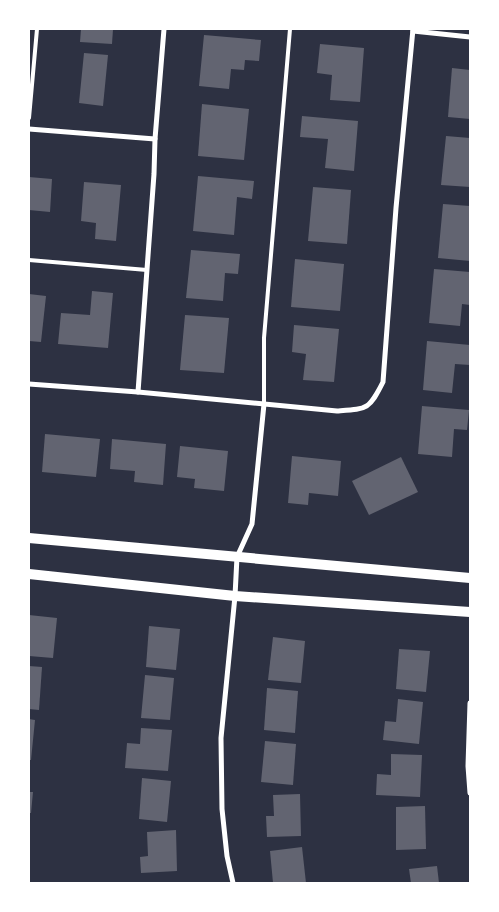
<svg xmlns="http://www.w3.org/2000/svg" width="499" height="912" viewBox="0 0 499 912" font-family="Arial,sans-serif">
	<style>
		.building { fill: #626471 }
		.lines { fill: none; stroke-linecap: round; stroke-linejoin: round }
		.service { stroke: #fff; stroke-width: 4 }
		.minor { stroke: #fff; stroke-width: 5 }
		.secondary { stroke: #fff; stroke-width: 10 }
	</style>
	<rect width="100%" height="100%" fill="#2d3142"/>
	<g class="building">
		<polygon points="81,29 113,29 112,44 80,42"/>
		<polygon points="204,35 261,40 259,61 245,60 244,70 231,69 229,89 199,86"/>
		<polygon points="320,44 364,48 360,102 330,100 332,75 317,73"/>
		<polygon points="84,53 108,55 103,106 79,103"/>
		<polygon points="452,68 470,70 470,119 448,117"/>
		<polygon points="202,104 249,109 244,160 198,156"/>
		<polygon points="302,116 358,121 354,171 325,168 328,139 300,137"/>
		<polygon points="446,136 470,138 470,187 441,185"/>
		<polygon points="198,176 254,181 252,199 237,197 234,235 193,231"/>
		<polygon points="29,177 52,179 50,212 29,210"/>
		<polygon points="84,182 121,185 116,241 95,239 96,223 81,221"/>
		<polygon points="313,187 351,190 347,244 308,241"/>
		<polygon points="443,204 470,206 470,261 438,258"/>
		<polygon points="191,250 240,254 238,274 225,273 223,301 186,298"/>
		<polygon points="295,259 344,264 340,311 291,307"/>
		<polygon points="434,269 470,272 470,305 462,304 460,326 429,323"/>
		<polygon points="92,291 113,293 108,348 58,344 61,313 90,315"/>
		<polygon points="29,294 46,296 41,342 29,341"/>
		<polygon points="185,315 229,318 224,373 180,370"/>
		<polygon points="294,325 339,329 334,382 303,380 306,354 292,352"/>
		<polygon points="427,341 470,345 470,365 455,364 452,393 423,390"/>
		<polygon points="422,406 469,410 467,430 454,429 452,457 418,454"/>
		<polygon points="45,434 100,439 96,477 42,472"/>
		<polygon points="112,439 166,444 163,485 134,482 135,471 110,469"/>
		<polygon points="180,446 228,451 224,491 194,488 195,479 177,477"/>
		<polygon points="292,456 341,461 338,496 309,493 308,505 288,503"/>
		<polygon points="401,457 418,492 369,515 352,481"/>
		<polygon points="29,615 57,618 53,658 29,656"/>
		<polygon points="149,626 180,629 176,670 146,667"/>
		<polygon points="273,637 305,641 301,683 268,680"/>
		<polygon points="399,649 430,651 426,692 396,689"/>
		<polygon points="29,666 42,667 39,710 29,709"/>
		<polygon points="145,675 174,678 170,720 141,718"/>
		<polygon points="267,688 298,691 295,733 264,730"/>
		<polygon points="398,699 423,702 419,744 383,740 385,721 396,722"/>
		<polygon points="29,719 35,720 31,760 29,760"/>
		<polygon points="141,728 172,730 168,771 125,768 127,743 140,744"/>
		<polygon points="265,741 296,744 293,785 261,782"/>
		<polygon points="391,754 422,755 420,797 376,795 377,774 391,775"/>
		<polygon points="142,778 171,781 167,822 139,819"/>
		<polygon points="29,792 33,792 31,813 29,813"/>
		<polygon points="300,794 301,836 267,837 266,816 274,816 273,795"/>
		<polygon points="425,806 426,849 396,850 396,807"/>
		<polygon points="176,830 177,871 141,873 140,857 148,856 147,832"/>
		<polygon points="302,847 306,883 273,883 270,851"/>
		<polygon points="437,866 439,883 411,883 409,869"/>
	</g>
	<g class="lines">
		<g class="service">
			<polyline points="29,118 37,29"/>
			<polyline points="29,260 147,270"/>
			<polyline points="264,404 264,338 290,29"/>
		</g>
		<g class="minor">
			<polyline points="413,31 470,37"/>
			<polyline points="29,129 155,139"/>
			<path d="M29,384L138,392L337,411C367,409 369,410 383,382L396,208L413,29"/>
			<polyline points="138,392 154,174 155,139 164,29"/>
			<polyline points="470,703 468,766 470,793"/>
			<polyline points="233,883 227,856 222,809 221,738 235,596 237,557 252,524 264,404"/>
		</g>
		<g class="secondary">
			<polyline points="29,538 470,578"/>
			<polyline points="29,574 235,596 470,612"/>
		</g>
	</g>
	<rect width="499" height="912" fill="none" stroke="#ffffff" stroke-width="60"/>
</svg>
